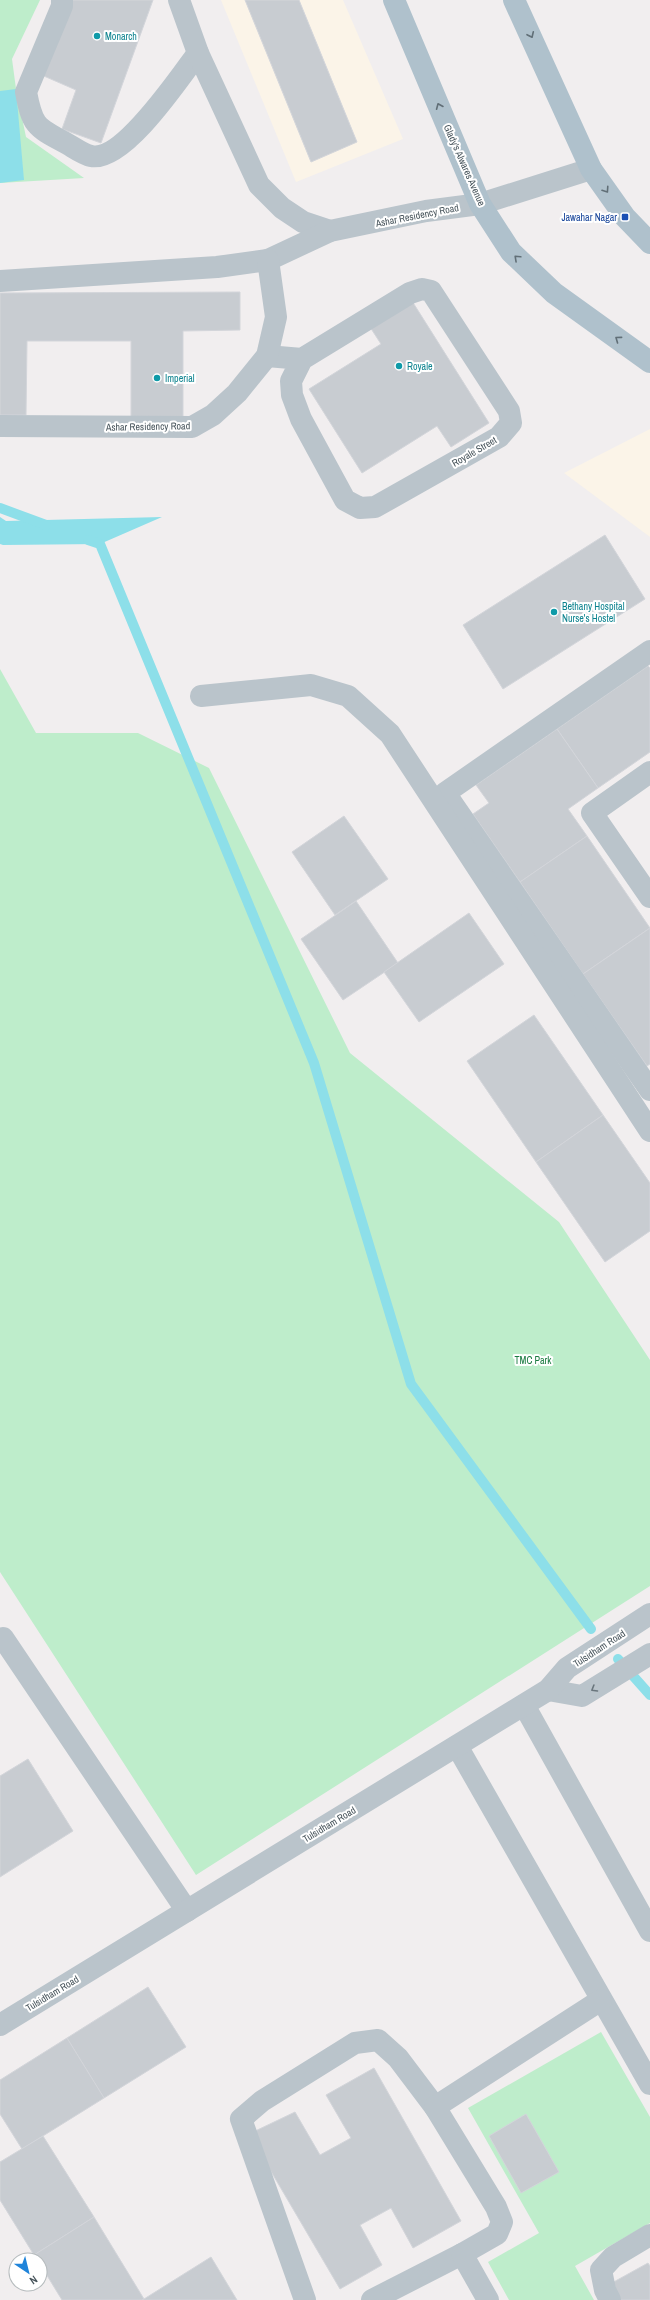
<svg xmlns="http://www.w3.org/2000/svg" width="650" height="2300" viewBox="0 0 650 2300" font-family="'Archivo Narrow',sans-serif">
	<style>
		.commercial { fill: #fbf4e8 }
		.green { fill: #beedcb }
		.water { fill: #8ddfe9 }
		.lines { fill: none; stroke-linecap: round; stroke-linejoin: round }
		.stream { stroke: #8ddfe9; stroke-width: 10 }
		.building { fill: #c8ccd1; stroke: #d3d5da }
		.minor { stroke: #bac4cb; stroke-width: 22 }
		.major { stroke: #afc1cc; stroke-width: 22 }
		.oneway { stroke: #616f77 }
		.oneway2 { stroke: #6a767d }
		.culture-dot { fill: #0f9aa8; stroke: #fff; stroke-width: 1.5 }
		.transit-dot { fill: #1a4fb4; stroke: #fff; stroke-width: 1.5 }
		.labels { text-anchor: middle; stroke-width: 4; stroke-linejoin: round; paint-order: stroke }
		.culture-label { font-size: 10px; fill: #0d838f; stroke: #fff; text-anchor: start }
		.street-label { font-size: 10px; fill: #47545b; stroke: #fff }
		.transit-label { font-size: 10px; fill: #164399; stroke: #fff; text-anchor: end }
		.park-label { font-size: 10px; fill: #1a7a40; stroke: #fff }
	</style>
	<rect width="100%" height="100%" fill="#f1eeef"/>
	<g class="commercial">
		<polygon points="221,0 343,0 403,139 296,182"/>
		<polygon points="650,429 650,537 564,473"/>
	</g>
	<g class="green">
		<polygon points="0,0 40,0 12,59 16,89 26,137 84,178 0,183"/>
		<polygon points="0,669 36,733 138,733 209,768 350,1053 559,1222 650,1360 650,1586 196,1875 0,1572"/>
		<polygon points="601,2032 650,2117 650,2223 575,2266 594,2300 509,2300 488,2262 539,2233 468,2108"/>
	</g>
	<g class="water">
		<polygon points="16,89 24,180 0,183 0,91"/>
		<polygon points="0,517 6,521 162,517 100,544 3,545 0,544"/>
	</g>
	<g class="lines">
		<g class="stream">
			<polyline points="0,508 46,525"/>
			<polyline points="88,540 100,544 314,1063 411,1384 591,1629"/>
			<polyline points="618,1659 650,1695"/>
		</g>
	</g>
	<g class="building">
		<polygon points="72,0 153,0 101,143 62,129 76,90 37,73"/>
		<polygon points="245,0 299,0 357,142 311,162"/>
		<polygon points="240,292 240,330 183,331 183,418 131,418 131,341 27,341 26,415 0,415 0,293"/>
		<polygon points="412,301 489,423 451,447 437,426 362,473 309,389 381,344 370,327"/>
		<polygon points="605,535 645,599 503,689 463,625"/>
		<polygon points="648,666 650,668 650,752 598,788 557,729"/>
		<polygon points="557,729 598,788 568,809 587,836 520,882 473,814 489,803 476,785"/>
		<polygon points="344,816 388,879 335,915 292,852"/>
		<polygon points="587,836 650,928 583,974 520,882"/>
		<polygon points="356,901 398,963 343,1000 301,939"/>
		<polygon points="469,913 504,964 419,1022 384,972"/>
		<polygon points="650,928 650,1064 647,1066 583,974"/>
		<polygon points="534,1015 603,1115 536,1162 467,1061"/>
		<polygon points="603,1115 650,1183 650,1231 605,1262 536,1162"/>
		<polygon points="28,1759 73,1831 0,1877 0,1776"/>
		<polygon points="148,1987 186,2047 104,2098 67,2038"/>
		<polygon points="67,2038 104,2098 22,2149 0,2114 0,2080"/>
		<polygon points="374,2068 461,2221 413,2248 391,2208 360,2225 382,2265 340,2289 249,2134 295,2112 320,2155 351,2138 326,2095"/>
		<polygon points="526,2114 559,2172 521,2193 489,2136"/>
		<polygon points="43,2136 94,2217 34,2255 0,2200 0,2162"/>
		<polygon points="94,2217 144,2299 142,2300 62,2300 40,2264 40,2260 37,2260 34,2255"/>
		<polygon points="211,2257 237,2300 142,2300 144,2299"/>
		<polygon points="648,2263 650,2266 650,2300 619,2300 610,2284"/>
	</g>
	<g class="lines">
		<g class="minor">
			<path d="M62,0V6L26,92C32,124 35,127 64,142C72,146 82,154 91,156C123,163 180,77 198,53"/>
			<polyline points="179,0 198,53 259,185 282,208 303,222 330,231"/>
			<polyline points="0,281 217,267 268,260 330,231 426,211 480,204 591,169"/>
			<polyline points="267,356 302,359 410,293 422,289 431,291 509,411 511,423 499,437 375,507 360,508 345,500 301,419 292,395 291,381 302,359"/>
			<polyline points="0,426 192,427 213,415 237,393 267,356 276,317 268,260"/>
			<polyline points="650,651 445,793 650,1090"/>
			<polyline points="201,696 311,685 348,696 390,734 650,1131"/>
			<polyline points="650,772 592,813 650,897"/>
			<polyline points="0,1640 3,1638 187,1911"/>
			<polyline points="548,1690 582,1696 650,1654"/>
			<polyline points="524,1705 650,1931"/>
			<polyline points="457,1746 650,2084"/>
			<polyline points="0,2025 548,1690 567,1668 650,1614"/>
			<polyline points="305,2300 241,2119 262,2101 355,2043 378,2040 398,2058 435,2107"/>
			<polyline points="372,2300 462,2254"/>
			<polyline points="488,2300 462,2254 497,2234 502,2222 496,2207 435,2107 601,2000"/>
			<polyline points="610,2300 605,2290 601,2270 613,2257 650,2235"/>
		</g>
		<g class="major">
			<polyline points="394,0 480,204 511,252 554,293 650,362"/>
			<polyline points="514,0 591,169 625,217 650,243"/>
		</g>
	</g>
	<defs><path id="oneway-chevron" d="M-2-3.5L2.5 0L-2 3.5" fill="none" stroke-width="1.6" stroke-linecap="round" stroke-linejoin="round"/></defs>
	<g class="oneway">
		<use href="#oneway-chevron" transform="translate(531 35) rotate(65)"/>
		<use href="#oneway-chevron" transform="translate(439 106) rotate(-113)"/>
		<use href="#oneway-chevron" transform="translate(606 190) rotate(56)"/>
		<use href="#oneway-chevron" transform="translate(517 258) rotate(-137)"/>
		<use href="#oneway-chevron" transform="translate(618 339) rotate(-144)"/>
	</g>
	<use class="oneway2" href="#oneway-chevron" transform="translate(594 1689) rotate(149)"/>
	<g class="culture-dot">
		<circle cx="97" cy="36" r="4"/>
		<circle cx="399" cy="366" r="4"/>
		<circle cx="157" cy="378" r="4"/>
		<circle cx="554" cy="612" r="4"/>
	</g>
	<rect class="transit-dot" x="621" y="213" width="8" height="8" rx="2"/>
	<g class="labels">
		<g class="culture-label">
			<text x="105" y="40">Monarch</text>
			<text x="407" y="370">Royale</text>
			<text x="165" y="382">Imperial</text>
			<text x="562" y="610">Bethany Hospital<tspan x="562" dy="12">Nurse's Hostel</tspan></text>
		</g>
		<g class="street-label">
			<text transform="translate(465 165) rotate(66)" y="4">Glady's Alwares Avenue</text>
			<text transform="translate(417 215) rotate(-11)" y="4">Ashar Residency Road</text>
			<text transform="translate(148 426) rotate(-1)" y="4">Ashar Residency Road</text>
			<text transform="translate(474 451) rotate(-30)" y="4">Royale Street</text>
			<text transform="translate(599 1648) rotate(-33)" y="4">Tulsidham Road</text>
			<text transform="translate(329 1824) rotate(-31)" y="4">Tulsidham Road</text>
			<text transform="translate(52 1993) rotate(-31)" y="4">Tulsidham Road</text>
		</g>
		<g class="transit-label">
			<text x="617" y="221">Jawahar Nagar</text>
		</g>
		<g class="park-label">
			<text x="533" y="1364">TMC Park</text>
		</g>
	</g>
	<g transform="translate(28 2272) rotate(145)"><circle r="19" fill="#ffffff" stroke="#b5bbbd"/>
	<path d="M0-3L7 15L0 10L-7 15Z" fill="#1f84da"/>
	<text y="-6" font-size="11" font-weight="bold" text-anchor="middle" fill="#47545b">N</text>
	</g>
</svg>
